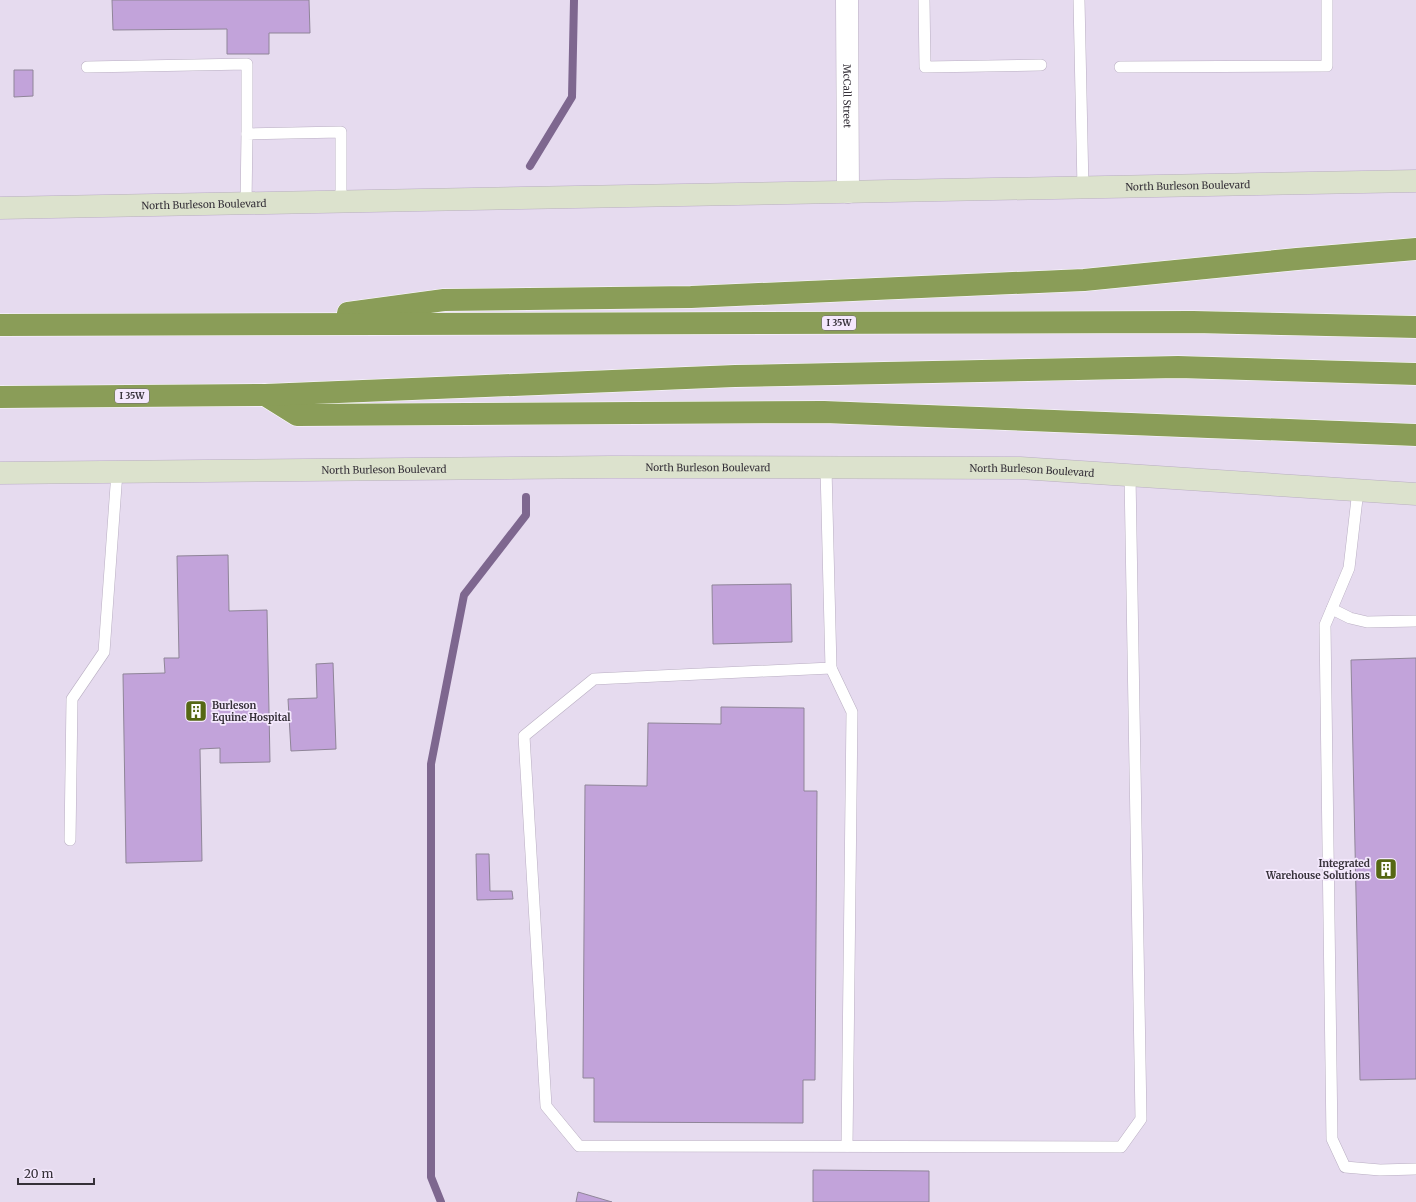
<svg xmlns="http://www.w3.org/2000/svg" width="1416" height="1202" viewBox="0 0 1416 1202" font-family="Merriweather,serif">
	<style>
		.lines { fill: none; stroke-linecap: round; stroke-linejoin: round }
		.stream { stroke: #7e678f; stroke-width: 8 }
		.building { fill: #c2a3da; stroke: #8f8598 }
		.service-casing { stroke: #b9aec2; stroke-width: 12 }
		.tertiary-casing { stroke: #b9aec2; stroke-width: 23 }
		.secondary-casing { stroke: #b9aec2; stroke-width: 23 }
		.motorway-casing { stroke: #fff; stroke-width: 23 }
		.service { stroke: #fff; stroke-width: 11 }
		.tertiary { stroke: #fff; stroke-width: 22 }
		.secondary { stroke: #dce2cd; stroke-width: 22 }
		.motorway { stroke: #8a9d58; stroke-width: 22 }
		.labels { text-anchor: middle; stroke-width: 3.5; stroke-linejoin: round; paint-order: stroke }
		.shield { fill: #f4e8fd; stroke: #6e6773; stroke-width: 1 }
		.shield-label { font-size: 9px; font-weight: bold; fill: #353038 }
		.street-label { font-size: 10px; fill: #353038; stroke: #f4e8fd }
		.poi-label { font-size: 10px; font-weight: bold; fill: #353038; stroke: #f4e8fd; text-anchor: start }
	</style>
	<rect width="100%" height="100%" fill="#e6dbef"/>
	<g class="lines">
		<g class="stream">
			<polyline points="530,166 572,97 574,0"/>
			<polyline points="441,1202 431,1177 431,764 464,595 526,515 526,497"/>
		</g>
	</g>
	<g class="building">
		<polygon points="112,0 309,0 310,33 269,33 269,54 227,54 227,29 113,30"/>
		<polygon points="14,70 33,70 33,96 14,97"/>
		<polygon points="228,555 229,611 267,610 270,762 220,763 220,748 200,749 202,861 126,863 123,674 165,673 164,658 179,658 177,556"/>
		<polygon points="791,584 792,642 713,644 712,585"/>
		<polygon points="1416,658 1416,1079 1360,1080 1351,660"/>
		<polygon points="333,663 336,749 291,751 288,699 317,698 316,664"/>
		<polygon points="721,707 804,708 804,791 817,791 815,1080 803,1080 803,1123 594,1122 594,1078 583,1078 585,785 647,786 648,723 721,724"/>
		<polygon points="476,854 489,854 490,891 512,891 513,899 477,900"/>
		<polygon points="813,1170 929,1171 929,1202 813,1202"/>
		<polygon points="578,1192 612,1202 576,1202"/>
	</g>
	<g class="lines">
		<g class="service-casing">
			<g id="service">
				<polyline points="924,0 925,67 1041,65"/>
				<polyline points="1079,0 1083,188"/>
				<polyline points="87,67 247,64 247,134"/>
				<polyline points="1120,67 1327,66 1327,0"/>
				<polyline points="246,204 247,134 341,132 341,202"/>
				<polyline points="826,468 831,668 594,679 524,736 546,1106 579,1146 1121,1147 1141,1119 1130,475"/>
				<polyline points="1358,490 1349,568 1325,625 1332,1139 1345,1167 1380,1170 1416,1169"/>
				<polyline points="1332,609 1350,618 1367,622 1416,621"/>
				<polyline points="831,668 852,712 847,1146"/>
				<polyline points="70,840 72,699 104,652 117,472"/>
			</g>
		</g>
		<g class="tertiary-casing">
			<g id="tertiary">
				<path id="s1" d="M847,0L848,192"/>
			</g>
		</g>
		<g class="secondary-casing">
			<g id="secondary">
				<path id="s2" d="M0,208L1416,181"/>
				<path id="s3" d="M0,473L611,467L1020,468L1416,494"/>
			</g>
		</g>
		<g class="motorway-casing">
			<g id="motorway">
				<polyline points="348,313 444,300 691,297 1084,280 1297,259 1416,249"/>
				<polyline points="0,325 1193,322 1416,327"/>
				<polyline points="265,395 297,415 824,412 1416,435"/>
				<polyline points="0,397 265,395 735,376 1178,367 1416,374"/>
			</g>
		</g>
		<use href="#service" class="service"/>
		<use href="#tertiary" class="tertiary"/>
		<use href="#secondary" class="secondary"/>
		<use href="#motorway" class="motorway"/>
	</g>
	<defs>
		<g id="building-square" transform="scale(1.15)"><rect x="-9" y="-9" width="18" height="18" rx="4" fill="#556713" stroke="#f4e8fd"/><path d="M-4-6H4V6H1V3H-1V6H-4ZM-2.5-4.3h1.7v1.8h-1.7ZM.8-4.3h1.7v1.8H.8ZM-2.5-1h1.7V.8h-1.7ZM.8-1h1.7V.8H.8Z" fill="#fff"/></g>
	</defs>
	<g fill-rule="evenodd">
		<use href="#building-square" x="196" y="711"/>
		<use href="#building-square" x="1386" y="869"/>
	</g>
	<g class="labels">
		<g class="shield">
			<rect x="822" y="316" width="34" height="14" rx="3"/>
			<rect x="115" y="389" width="34" height="14" rx="3"/>
		</g>
		<g class="shield-label">
			<text x="839" y="326">I 35W</text>
			<text x="132" y="399">I 35W</text>
		</g>
		<g class="street-label">
			<text dy="4" stroke="none"><textPath href="#s1" startOffset="96">McCall Street</textPath></text>
			<text dy="4" stroke="none"><textPath href="#s2" startOffset="1188">North Burleson Boulevard</textPath></text>
			<text dy="4" stroke="none"><textPath href="#s2" startOffset="204">North Burleson Boulevard</textPath></text>
			<text dy="4" stroke="none"><textPath href="#s3" startOffset="708">North Burleson Boulevard</textPath></text>
			<text dy="4" stroke="none"><textPath href="#s3" startOffset="384">North Burleson Boulevard</textPath></text>
			<text dy="4" stroke="none"><textPath href="#s3" startOffset="1032">North Burleson Boulevard</textPath></text>
		</g>
		<g class="poi-label">
			<text x="212" y="709">Burleson<tspan x="212" dy="12">Equine Hospital</tspan></text>
			<text x="1370" y="867" text-anchor="end">Integrated<tspan x="1370" dy="12">Warehouse Solutions</tspan></text>
		</g>
	</g>
	<path d="M18 1178v6h76v-6" fill="none" stroke="#353038" stroke-width="2"/>
	<text x="24" y="1178" font-size="12" fill="#353038" stroke="#f4e8fd" stroke-width="3" paint-order="stroke">20 m</text>
</svg>
